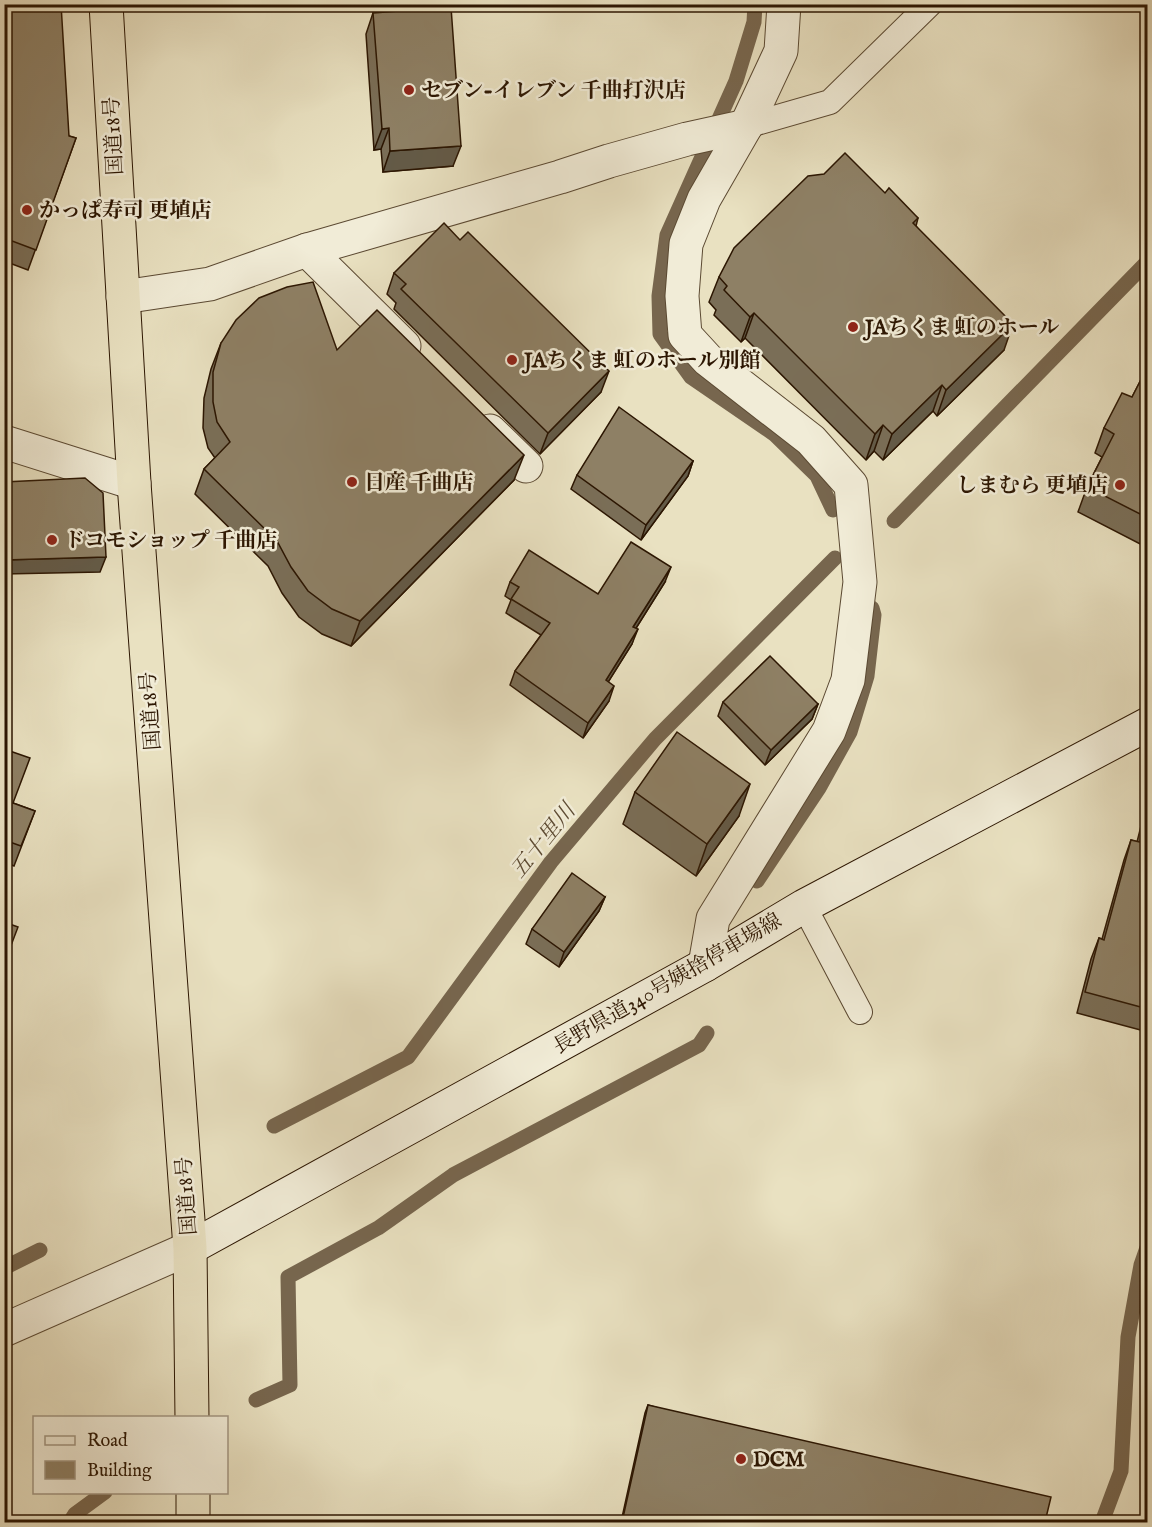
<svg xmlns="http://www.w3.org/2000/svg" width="1152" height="1527" viewBox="0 0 1152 1527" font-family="'IM FELL English','Noto Serif JP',serif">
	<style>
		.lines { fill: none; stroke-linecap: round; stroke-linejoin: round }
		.stream { stroke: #77664e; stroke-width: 15 }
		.lane-casing { stroke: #5b4932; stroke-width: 26 }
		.street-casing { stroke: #5b4932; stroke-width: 35 }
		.secondary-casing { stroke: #2c1602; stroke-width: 35 }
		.highway-casing { stroke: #2c1602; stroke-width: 35 }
		.lane { stroke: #f1ecd7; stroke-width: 24 }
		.street { stroke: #f1ecd7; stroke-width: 33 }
		.secondary { stroke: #f1ecd7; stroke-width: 33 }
		.highway { stroke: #e9e1c1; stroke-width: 33 }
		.wall { fill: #7a6e57; stroke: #2c1602; stroke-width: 1.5 }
		.shaded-wall { fill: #635a47; stroke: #2c1602; stroke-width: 1.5 }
		.building { fill: #8e8065; stroke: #2c1602; stroke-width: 1.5 }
		.poi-dot { fill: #8f2418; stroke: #f1ecd7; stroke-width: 2 }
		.labels { text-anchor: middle; stroke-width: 5; stroke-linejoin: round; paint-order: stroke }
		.poi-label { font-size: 21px; font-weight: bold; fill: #2c1602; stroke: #f1ecd7; text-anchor: start }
		.street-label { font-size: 21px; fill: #2c1602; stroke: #f1ecd7 }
		.water-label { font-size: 22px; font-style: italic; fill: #5e4c34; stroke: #f1ecd7 }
	</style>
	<rect width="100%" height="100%" fill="#e9e1c1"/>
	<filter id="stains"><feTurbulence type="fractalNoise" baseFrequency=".00333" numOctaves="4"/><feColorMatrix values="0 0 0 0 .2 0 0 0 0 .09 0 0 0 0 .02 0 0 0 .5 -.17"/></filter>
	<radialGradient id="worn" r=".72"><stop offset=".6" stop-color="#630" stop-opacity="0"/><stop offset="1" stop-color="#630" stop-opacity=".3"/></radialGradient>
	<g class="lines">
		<g class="stream">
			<polyline points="755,4 754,22 736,81 667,235 659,296 660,334 691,377 774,434 817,476 833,510"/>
			<polyline points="894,521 1148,261"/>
			<polyline points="757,881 819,788 850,732 867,676 874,615 872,608"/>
			<polyline points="274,1126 408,1057 551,862 655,739 835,558"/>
			<polyline points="4,1268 40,1250"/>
			<polyline points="256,1400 290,1385 288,1277 378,1228 453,1175 699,1045 707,1033"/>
			<polyline points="70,1522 75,1514 105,1492"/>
			<polyline points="1102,1522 1121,1471 1128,1337 1141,1265 1148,1245"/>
		</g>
		<g class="lane-casing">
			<g id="lane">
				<polyline points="746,126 830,102 930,4"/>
				<polyline points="804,906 860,1012"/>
			</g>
		</g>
		<g class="street-casing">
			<g id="street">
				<polyline points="307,250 404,346"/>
				<polyline points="123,297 210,284 307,250 560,177 609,161 687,139 746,126"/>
				<polyline points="490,431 526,466"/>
				<polyline points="4,442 134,483"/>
				<polyline points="705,965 713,919 829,731 848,680 860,582 851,485 811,440 708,360 685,335 682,296 686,244 704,199 746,126 781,51 784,4"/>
				<polyline points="4,1330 190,1248"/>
			</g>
		</g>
		<g class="secondary-casing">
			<polyline id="secondary" points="190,1248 705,965 804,906 1148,724"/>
		</g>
		<g class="highway-casing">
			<g id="highway">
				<polyline points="106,4 134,483 190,1248 192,1418"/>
				<polyline points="193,1492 193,1522"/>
			</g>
		</g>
		<use href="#lane" class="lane"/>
		<use href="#street" class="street"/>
		<use href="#secondary" class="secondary"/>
		<use href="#highway" class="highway"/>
	</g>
	<g class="wall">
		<polygon points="4,4 69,136 76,138 28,270 4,261"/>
		<polygon points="373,13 453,166 383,172 381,149 374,150 366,34"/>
		<polygon points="885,193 918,218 916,226 1004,350 937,416 933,411 883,460 874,451 866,460 745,338 741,342 714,315 716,310 709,302 719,277"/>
		<polygon points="394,273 601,392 540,454 394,309 396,303 387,294"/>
		<polygon points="221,343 337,350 514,480 351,646 322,634 299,617 282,593 268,566 195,494 204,469 215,458 208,448 203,428 204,398 211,369"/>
		<polygon points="1148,366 1148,548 1078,512 1087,487 1102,457 1095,453 1104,428 1132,397"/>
		<polygon points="693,461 688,476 641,540 571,489 577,475"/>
		<polygon points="510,582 598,594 665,582 636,628 632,644 608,682 609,701 583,738 510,685 515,671 541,635 506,613 511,600 505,596"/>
		<polygon points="723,702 818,704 812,719 765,765 718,716"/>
		<polygon points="4,749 13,803 35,811 14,866 4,862"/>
		<polygon points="635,792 739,816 696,876 623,824"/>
		<polygon points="1148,809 1148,1032 1077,1013 1091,959 1099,938 1102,939 1124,860 1131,840 1137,842 1141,826"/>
		<polygon points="605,897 599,911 559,967 526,944 532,929"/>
		<polygon points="648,1405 1045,1522 621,1522 645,1413"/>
	</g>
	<g class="shaded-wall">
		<polygon points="389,128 381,149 374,150 382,129"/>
		<polygon points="461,146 453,166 383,172 390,151"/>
		<polygon points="754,313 745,338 741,342 750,317"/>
		<polygon points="1013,324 1004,350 937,416 946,390"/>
		<polygon points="609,371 601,392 540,454 548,433"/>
		<polygon points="942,385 933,411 883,460 892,434"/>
		<polygon points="883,425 874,451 866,460 875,434"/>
		<polygon points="524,455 514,480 351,646 360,621"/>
		<polygon points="693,461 688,476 641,540 646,525"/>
		<polygon points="106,557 100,572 4,574 4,560"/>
		<polygon points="671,567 665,582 628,641 633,627"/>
		<polygon points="638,629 632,644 600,695 606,680"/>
		<polygon points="614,686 609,701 583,738 588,723"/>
		<polygon points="818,704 812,719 765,765 771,750"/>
		<polygon points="750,784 739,816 696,876 707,844"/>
		<polygon points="605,897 599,911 559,967 564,952"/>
	</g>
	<g class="building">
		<polygon points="4,4 61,4 69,136 76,138 36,250 4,238"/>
		<polygon points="451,7 461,146 390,151 389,128 382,129 373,13"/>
		<polygon points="845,153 885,193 889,188 918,218 913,223 1013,324 946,390 942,385 892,434 883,425 875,434 754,313 750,317 724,290 727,286 719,277 734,248 808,176 824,174"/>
		<polygon points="444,223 460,240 468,232 609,371 548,433 401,289 406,284 394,273"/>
		<polygon points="313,282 337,350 377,310 524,455 360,621 332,609 308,591 291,567 277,541 204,469 230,442 217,422 213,402 213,372 221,343 236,320 259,298 287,287"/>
		<polygon points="1148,366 1148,518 1087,487 1114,434 1104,428 1122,393 1132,397"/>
		<polygon points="619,407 693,461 646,525 577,475"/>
		<polygon points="85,478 103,493 106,557 4,560 4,482"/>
		<polygon points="631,542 671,567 633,627 638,629 606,680 614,686 588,723 515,671 550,623 511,599 519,587 510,582 529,550 598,594"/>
		<polygon points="770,656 818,704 771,750 723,702"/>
		<polygon points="677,732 750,784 707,844 635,792"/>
		<polygon points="4,749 30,758 13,803 35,811 21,846 4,840"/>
		<polygon points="1148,811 1148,1009 1085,992 1099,938 1104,940 1131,840 1140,842"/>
		<polygon points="572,873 605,897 564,952 532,929"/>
		<polygon points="4,922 18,927 4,964"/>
		<polygon points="648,1405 1051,1497 1045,1522 622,1522"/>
	</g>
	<g class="poi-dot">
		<circle cx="409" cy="90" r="6"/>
		<circle cx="27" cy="210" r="6"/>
		<circle cx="853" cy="327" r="6"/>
		<circle cx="512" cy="360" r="6"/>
		<circle cx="352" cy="482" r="6"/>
		<circle cx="1120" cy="485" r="6"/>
		<circle cx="52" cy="540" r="6"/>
		<circle cx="741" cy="1459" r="6"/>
	</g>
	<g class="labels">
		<g class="poi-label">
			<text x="421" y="97">セブン-イレブン 千曲打沢店</text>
			<text x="39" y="217">かっぱ寿司 更埴店</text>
			<text x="865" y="334">JAちくま 虹のホール</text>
			<text x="524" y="367">JAちくま 虹のホール別館</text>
			<text x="364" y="489">日産 千曲店</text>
			<text x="1108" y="492" text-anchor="end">しまむら 更埴店</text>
			<text x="64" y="547">ドコモショップ 千曲店</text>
			<text x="753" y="1466">DCM</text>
		</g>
		<g class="street-label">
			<text transform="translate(113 136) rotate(-93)" y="7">国道18号</text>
			<text transform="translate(150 711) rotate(-94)" y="7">国道18号</text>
			<text transform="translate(667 983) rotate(-30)" y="7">長野県道340号姨捨停車場線</text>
			<text transform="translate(186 1196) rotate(-94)" y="7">国道18号</text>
		</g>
		<g class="water-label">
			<text transform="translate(542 840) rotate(-51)" y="8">五十里川</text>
		</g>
	</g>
	<rect width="1152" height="1527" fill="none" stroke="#e9e1c1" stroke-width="24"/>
	<rect x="6" y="6" width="1140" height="1515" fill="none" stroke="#2c1602" stroke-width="3"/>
	<rect x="12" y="12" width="1128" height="1503" fill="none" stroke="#2c1602" stroke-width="1.5"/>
	<rect x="33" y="1416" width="195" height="78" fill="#f1ecd7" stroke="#a29682" stroke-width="1.5"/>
	<rect x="45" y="1436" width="30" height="9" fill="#f1ecd7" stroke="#a29682" stroke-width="1.5"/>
	<text x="87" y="1446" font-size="18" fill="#2c1602">Road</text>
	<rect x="45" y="1461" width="30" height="18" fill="#8e8065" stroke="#a29682" stroke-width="1.5"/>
	<text x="87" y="1476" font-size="18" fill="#2c1602">Building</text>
	<rect width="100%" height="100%" filter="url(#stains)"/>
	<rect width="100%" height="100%" fill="url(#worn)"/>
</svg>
